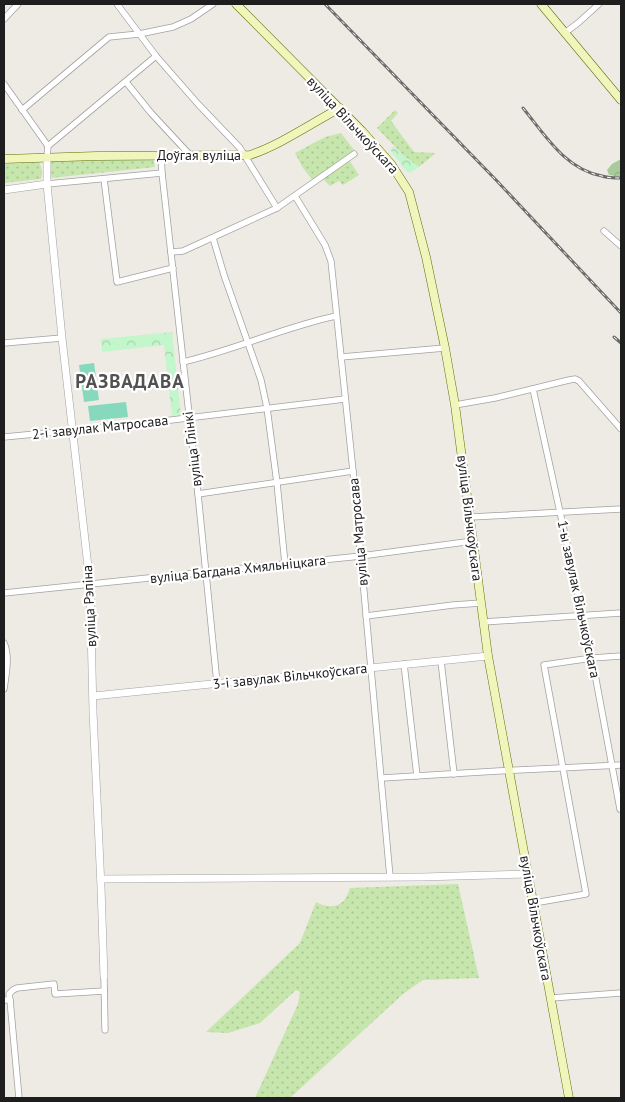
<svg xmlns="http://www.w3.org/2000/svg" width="625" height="1102" viewBox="0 0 625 1102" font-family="'PT Sans',sans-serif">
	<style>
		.grass { fill: url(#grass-dots) }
		.forest { fill: url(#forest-crowns) }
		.park { fill: url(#park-crowns) }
		.pitch { fill: #86d9bd }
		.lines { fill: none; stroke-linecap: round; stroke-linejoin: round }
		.minor-casing { stroke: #a2a2a2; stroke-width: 7 }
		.tertiary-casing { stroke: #a2a2a2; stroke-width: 8 }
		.secondary-casing { stroke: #5f6f0b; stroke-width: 9 }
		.minor { stroke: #fff; stroke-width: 5.5 }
		.tertiary { stroke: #fff; stroke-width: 7 }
		.secondary { stroke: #f0f6bb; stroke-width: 8 }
		.rail-casing { stroke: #6c6c6c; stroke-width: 3 }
		.rail { stroke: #fff; stroke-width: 1; stroke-dasharray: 4; stroke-linecap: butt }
		.labels { text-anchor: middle; stroke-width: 4.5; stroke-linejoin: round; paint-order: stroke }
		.street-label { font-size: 14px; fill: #1e1e1e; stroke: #fff }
		.district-label { font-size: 19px; font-weight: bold; letter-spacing: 1px; fill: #515151; stroke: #fff }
	</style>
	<defs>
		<pattern id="grass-dots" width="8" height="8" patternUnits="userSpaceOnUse" patternTransform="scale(1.25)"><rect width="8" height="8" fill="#c6e6ad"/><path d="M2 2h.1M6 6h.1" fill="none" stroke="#aac594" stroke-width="1.8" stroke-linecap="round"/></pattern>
		<pattern id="forest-crowns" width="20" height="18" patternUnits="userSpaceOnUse" patternTransform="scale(1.25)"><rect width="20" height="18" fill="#a7cb9b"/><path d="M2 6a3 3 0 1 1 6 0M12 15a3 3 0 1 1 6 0" fill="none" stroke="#8fae85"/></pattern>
		<pattern id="park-crowns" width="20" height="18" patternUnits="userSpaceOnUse" patternTransform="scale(1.25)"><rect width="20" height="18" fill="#c3f6ca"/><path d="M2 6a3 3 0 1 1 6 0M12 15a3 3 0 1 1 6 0" fill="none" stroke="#a7d2ad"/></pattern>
	</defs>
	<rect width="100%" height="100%" fill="#eeebe4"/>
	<g class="grass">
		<polygon points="395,110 398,113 391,121 414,152 436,153 419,167 404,156 377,128"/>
		<polygon points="341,133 354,150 347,157 359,175 343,185 339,181 330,186 320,176 313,181 303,168 295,153 325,137"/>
		<path d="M153,158L155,167L51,178C49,174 49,166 51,162Z"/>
		<path d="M39,162C42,168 43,173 41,179L4,183V164Z"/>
		<path d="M458,884L479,978L423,980L403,994L290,1098H255L298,1004L300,992L296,990L260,1023L228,1033L206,1032L300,943L316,902C333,911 345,906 350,888Z"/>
	</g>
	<polygon class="forest" points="621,159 621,177 609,175 607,170 612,164"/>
	<g class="park">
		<polygon points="392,147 394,147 404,156 419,167 410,173 407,172 391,151"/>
		<polygon points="172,332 181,415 172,416 164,345 102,352 101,339"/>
	</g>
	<g class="pitch">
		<polygon points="94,363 99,400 84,402 79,365"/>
		<polygon points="126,402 128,417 90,421 88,406"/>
	</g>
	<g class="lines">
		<g class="minor-casing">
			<g id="minor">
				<polyline points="117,4 156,56 198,104 240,148 277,208"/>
				<polyline points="4,19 18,4"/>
				<polyline points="566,32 578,23 599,4"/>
				<polyline points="126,82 151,113 190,155"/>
				<polyline points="4,84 48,146"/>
				<polyline points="22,110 109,37 139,34 173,27 191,19 213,4"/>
				<polyline points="161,155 162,173 198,494 217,683"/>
				<polyline points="47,157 48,146 156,56"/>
				<polyline points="104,179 117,282 173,268"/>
				<polyline points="47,184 162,173"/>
				<polyline points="295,196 325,245 331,261 353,471 390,877"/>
				<polyline points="604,231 621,246"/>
				<polyline points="213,238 224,275 261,380 267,408 277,483 285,564"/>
				<polyline points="171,252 183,251 277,208 354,154"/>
				<polyline points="4,343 62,338"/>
				<polyline points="341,357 445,348"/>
				<path d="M183,362C235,350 284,327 336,316"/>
				<polyline points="533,389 592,658 620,809"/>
				<polyline points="455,405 495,398 569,380 575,379 579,381 621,429"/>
				<polyline points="4,437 130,425 345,399"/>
				<polyline points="198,494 353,471"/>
				<polyline points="470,517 621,509"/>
				<polyline points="4,593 361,556 473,541"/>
				<polyline points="366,616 453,605 481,603"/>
				<polyline points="483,622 621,613"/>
				<path d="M4,643C10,656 6,674 4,689"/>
				<polyline points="441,661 454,774"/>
				<polyline points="404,664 417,776"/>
				<polyline points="382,778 498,771 621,765"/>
				<polyline points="534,903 586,894 544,665 592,658 621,656"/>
				<polyline points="104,977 105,1030"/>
				<polyline points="551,998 621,993"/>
				<polyline points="4,1000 10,1000 19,1098"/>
				<polyline points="10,1000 9,994 13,990 17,988 54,984 55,994 104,991"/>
			</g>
		</g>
		<g class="tertiary-casing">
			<g id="tertiary">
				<polyline points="47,157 47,184 62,338 90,584 93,712 101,887 104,977"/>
				<polyline points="4,190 47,184"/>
				<polyline points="93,696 488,656"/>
				<polyline points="101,879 422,877 528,874"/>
			</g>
		</g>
		<g class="secondary-casing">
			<g id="secondary">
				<polyline points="236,4 362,131 391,164 409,192 426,257 445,348 455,405 488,656 569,1098"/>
				<polyline points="541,4 621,100"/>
				<path d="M4,159L97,156L250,155C280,145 312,123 340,108"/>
			</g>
		</g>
		<use href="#minor" class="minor"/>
		<use href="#tertiary" class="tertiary"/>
		<use href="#secondary" class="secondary"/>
		<g class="rail-casing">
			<g id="rail">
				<polyline points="325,4 497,181 621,313"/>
				<path d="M523,108C545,135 565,169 602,176C608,178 615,178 621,178"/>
				<polyline points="614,337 621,343"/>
			</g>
		</g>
		<use href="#rail" class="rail"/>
	</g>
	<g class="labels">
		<g class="street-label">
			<text transform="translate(353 125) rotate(47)" y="5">вуліца Вільчкоўскага</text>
			<text x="199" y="160">Доўгая вуліца</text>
			<text transform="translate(100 427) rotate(-6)" y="5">2-і завулак Матросава</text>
			<text transform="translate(192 449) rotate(-97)" y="5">вуліца Глінкі</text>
			<text transform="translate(470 518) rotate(83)" y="5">вуліца Вільчкоўскага</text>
			<text transform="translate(358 532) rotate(-95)" y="5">вуліца Матросава</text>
			<text transform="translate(238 569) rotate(-6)" y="5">вуліца Багдана Хмяльніцкага</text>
			<text transform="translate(579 599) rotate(78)" y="5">1-ы завулак Вільчкоўскага</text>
			<text transform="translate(89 606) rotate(-93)" y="5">вуліца Рэпіна</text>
			<text transform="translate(290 676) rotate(-6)" y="5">3-і завулак Вільчкоўскага</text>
			<text transform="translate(536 918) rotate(80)" y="5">вуліца Вільчкоўскага</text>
		</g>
		<g class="district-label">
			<text x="130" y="388">РАЗВАДАВА</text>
		</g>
	</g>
	<rect width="625" height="1102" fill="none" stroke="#1e1e1e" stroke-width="10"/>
</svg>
